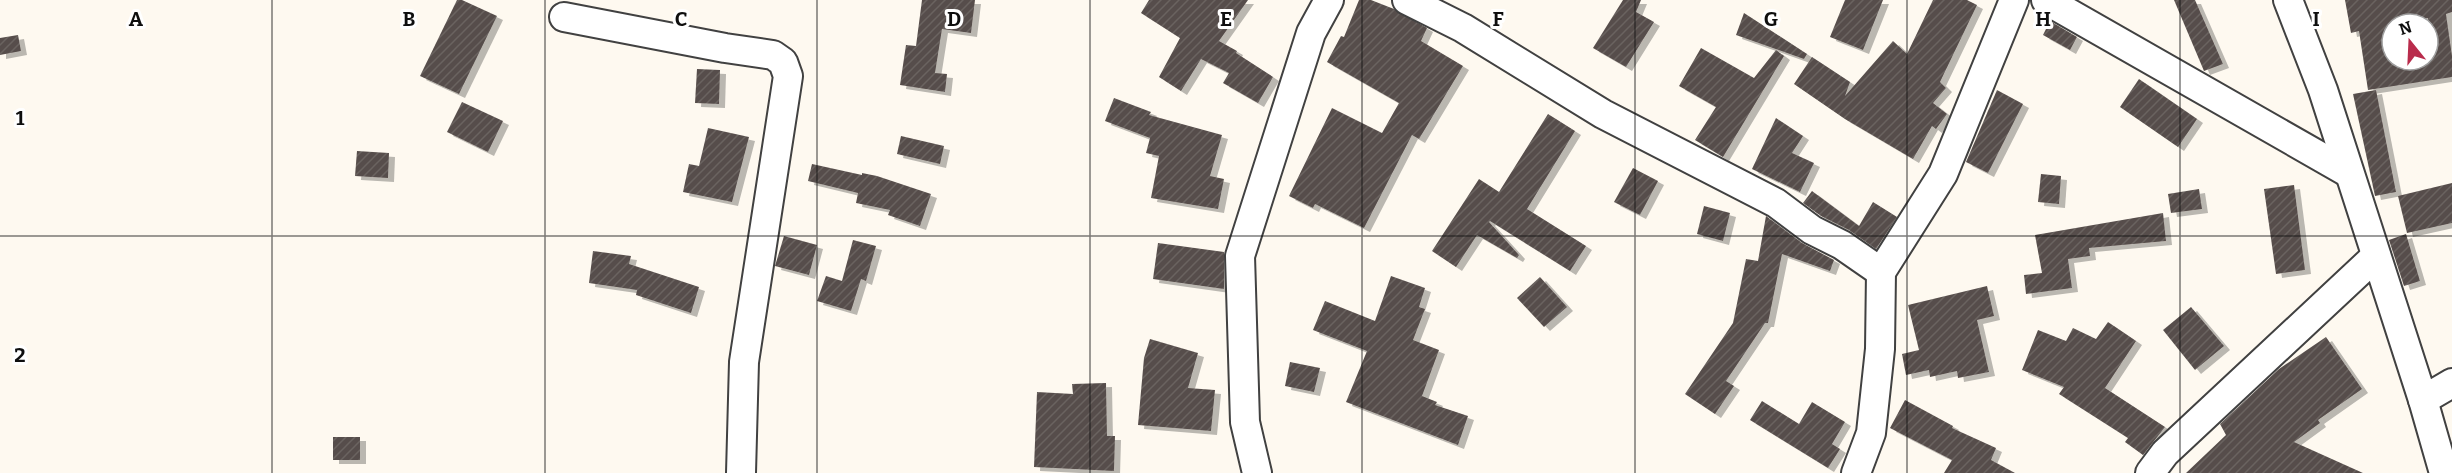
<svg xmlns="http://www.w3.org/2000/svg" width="2452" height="473" viewBox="0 0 2452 473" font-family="Bitter,serif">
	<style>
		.building { fill: url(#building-hatch); fill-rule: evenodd; filter: url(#shadow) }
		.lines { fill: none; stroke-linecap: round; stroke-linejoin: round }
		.minor-casing { stroke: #414141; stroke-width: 32 }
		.minor { stroke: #fff; stroke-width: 28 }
		.grid { fill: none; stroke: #0e0e0e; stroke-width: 1.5; stroke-opacity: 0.55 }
		.grid-label { font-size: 20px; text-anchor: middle; font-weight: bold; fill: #0e0e0e; stroke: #fff; stroke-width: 6; stroke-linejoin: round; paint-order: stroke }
	</style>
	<defs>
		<pattern id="building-hatch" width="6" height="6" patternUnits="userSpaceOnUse" patternTransform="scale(1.5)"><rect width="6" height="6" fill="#574e4b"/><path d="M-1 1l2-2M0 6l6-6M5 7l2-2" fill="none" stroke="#6a6361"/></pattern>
		<filter id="shadow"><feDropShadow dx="6" dy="4" stdDeviation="0" flood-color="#0004"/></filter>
	</defs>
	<rect width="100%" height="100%" fill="#fef9f0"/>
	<g class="building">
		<polygon points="457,0 462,0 497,16 459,94 420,76"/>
		<polygon points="922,0 975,0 971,33 942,29 935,73 947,74 945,92 900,85 906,45 916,46"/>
		<polygon points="1149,0 1248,0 1219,41 1237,51 1236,53 1273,77 1258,103 1223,83 1229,73 1201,59 1181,91 1159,77 1180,38 1141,13"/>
		<polygon points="1359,0 1371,0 1394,9 1427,28 1421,41 1463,66 1419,139 1412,135 1364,228 1315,204 1313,208 1289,196 1332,108 1382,133 1399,103 1327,62 1341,36 1344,37"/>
		<polygon points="1623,0 1641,0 1636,12 1654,22 1626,67 1593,48"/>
		<polygon points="1845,0 1883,0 1863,50 1830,37"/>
		<polygon points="1933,0 1967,0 1977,5 1940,82 1946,88 1933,103 1947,114 1936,129 1932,126 1913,159 1845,119 1794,84 1812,57 1850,82 1845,96 1893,41 1907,54"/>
		<polygon points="2174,0 2195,0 2223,64 2204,71"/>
		<path d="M2345,0H2452V12L2446,14L2452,56V77L2368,90L2359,31L2351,33ZM2428,18V60H2392V24Z"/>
		<polygon points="1744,13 1807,54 1804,59 1736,35"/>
		<polygon points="2050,21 2077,37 2070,50 2043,35"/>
		<polygon points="18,35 21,51 0,55 0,38"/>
		<polygon points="1701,48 1754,78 1776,50 1784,56 1723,157 1695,140 1716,107 1679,86"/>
		<polygon points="697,69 720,70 719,104 695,103"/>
		<polygon points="2139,79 2197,119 2178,147 2120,107"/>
		<polygon points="1997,90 2023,104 1988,173 1966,162"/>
		<polygon points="2376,90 2396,192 2375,196 2353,94"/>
		<polygon points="1114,98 1151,112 1149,115 1222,135 1210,176 1224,179 1218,209 1151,198 1159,156 1146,153 1150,138 1105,121"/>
		<polygon points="462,102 503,121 488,152 447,132"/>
		<polygon points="1548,114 1575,131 1527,209 1586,246 1570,271 1490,221 1489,222 1519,255 1517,258 1477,235 1456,267 1432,251 1479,179 1499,192"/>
		<polygon points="1776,118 1803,136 1792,153 1814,163 1800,192 1752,169"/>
		<polygon points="708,128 749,137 732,202 683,192 689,164 699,166"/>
		<polygon points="901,136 944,146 940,164 897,154"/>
		<polygon points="357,151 389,153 388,178 355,176"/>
		<polygon points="812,164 862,175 862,173 877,176 931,194 920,226 888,215 890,210 856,203 858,193 808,181"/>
		<polygon points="1633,168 1658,181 1640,215 1614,202"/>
		<polygon points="2041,174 2061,176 2059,204 2038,202"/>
		<polygon points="2452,183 2452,223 2407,233 2398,196"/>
		<polygon points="2294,185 2305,270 2276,274 2264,189"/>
		<polygon points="2199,189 2202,209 2171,213 2168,194"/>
		<polygon points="1812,191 1859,226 1873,202 1897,217 1876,249 1849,230 1821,216 1803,203"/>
		<polygon points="1704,206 1730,213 1723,241 1697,234"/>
		<polygon points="2163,213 2166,241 2089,248 2090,256 2068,259 2072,288 2026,294 2024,275 2042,273 2035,235"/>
		<polygon points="1766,216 1802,243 1834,260 1830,271 1782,254 1768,323 1765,323 1726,381 1734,386 1715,414 1685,394 1733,323 1746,259 1758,261"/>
		<polygon points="2406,234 2420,281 2404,286 2389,240"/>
		<polygon points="784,236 817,245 809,275 775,266"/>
		<polygon points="853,240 876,246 866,281 861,279 851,311 817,301 826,276 842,281"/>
		<polygon points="1158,243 1224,252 1224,289 1153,279"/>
		<polygon points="593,251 631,256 629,264 699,287 691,313 636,295 637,290 589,283"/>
		<polygon points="1391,276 1425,288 1419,307 1425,309 1413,340 1439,350 1422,396 1437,402 1435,405 1468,416 1458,445 1346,402 1367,351 1313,330 1325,301 1375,321"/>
		<polygon points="1540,277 1567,307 1544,327 1517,298"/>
		<polygon points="1987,286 1994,316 1977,320 1989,372 1958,378 1957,371 1930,377 1929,370 1906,375 1902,354 1919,350 1908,305"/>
		<polygon points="2191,307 2224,346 2195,370 2163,330"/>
		<polygon points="2108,322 2136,341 2105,388 2165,427 2143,455 2125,442 2128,438 2059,394 2064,387 2022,370 2038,330 2066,341 2073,328 2096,339"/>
		<polygon points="2326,337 2362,389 2318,420 2320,423 2294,442 2363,473 2186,473 2226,435 2220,424 2279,369"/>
		<polygon points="1150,339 1198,353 1188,388 1215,390 1211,431 1138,425 1144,358"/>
		<polygon points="1290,362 1320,368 1314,392 1285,386"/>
		<polygon points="1106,383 1107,436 1115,436 1114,471 1034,467 1037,392 1073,394 1072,384"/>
		<polygon points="1905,400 1953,426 1952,428 1996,448 1991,460 2015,473 1944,473 1952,460 1890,428"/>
		<polygon points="1762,401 1799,424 1812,402 1845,422 1832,444 1840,449 1828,468 1750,420"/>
		<rect x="333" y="437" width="27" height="23"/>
	</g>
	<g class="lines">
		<g class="minor-casing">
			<g id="minor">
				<polyline points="1407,0 1463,28 1603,114 1776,203 1812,230 1842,245 1881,272"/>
				<polyline points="2046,0 2349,173"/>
				<polyline points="2288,0 2323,90 2423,400 2444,473"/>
				<polyline points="564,17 725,48 773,55 783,62 788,76 744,362 741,473"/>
				<polyline points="2423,400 2452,383"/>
				<polyline points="1257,473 1245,422 1240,256 1311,33 1329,0"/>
				<polyline points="1856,473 1871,433 1880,349 1881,272 1943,174 2014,0"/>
				<polyline points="2150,473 2165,453 2376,256"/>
			</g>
		</g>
		<use href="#minor" class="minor"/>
	</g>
	<path class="grid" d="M272,0V473M545,0V473M817,0V473M1090,0V473M1362,0V473M1635,0V473M1907,0V473M2180,0V473M0,236H2452"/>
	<g class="grid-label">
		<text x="136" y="26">A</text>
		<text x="409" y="26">B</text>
		<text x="681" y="26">C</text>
		<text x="954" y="26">D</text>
		<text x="1226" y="26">E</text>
		<text x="1498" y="26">F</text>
		<text x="1771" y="26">G</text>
		<text x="2043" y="26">H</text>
		<text x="2316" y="26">I</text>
		<text x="20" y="125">1</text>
		<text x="20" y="362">2</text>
	</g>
	<g transform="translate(2410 42) rotate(342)"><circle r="28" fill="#ffffff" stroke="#9f9f9f" stroke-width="1.5"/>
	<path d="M0-4.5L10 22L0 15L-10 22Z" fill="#b92c4c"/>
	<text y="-9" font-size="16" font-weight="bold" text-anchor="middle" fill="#0e0e0e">N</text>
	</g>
</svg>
